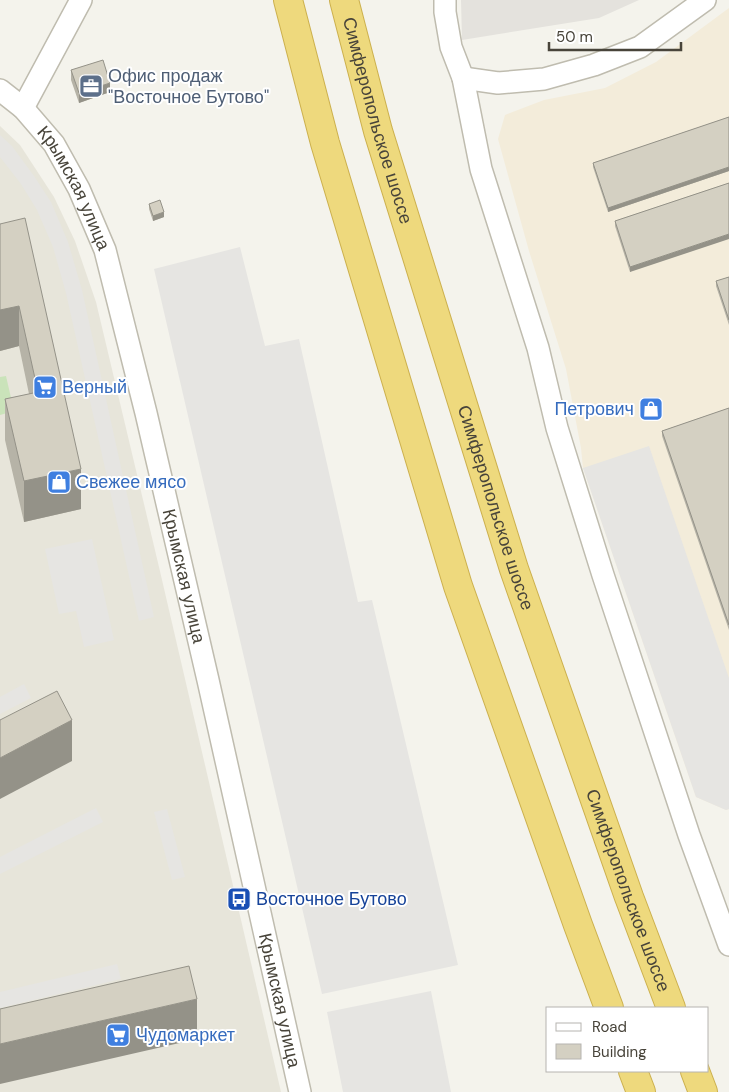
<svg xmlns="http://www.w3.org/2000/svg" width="729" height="1092" viewBox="0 0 729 1092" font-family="'DM Sans',sans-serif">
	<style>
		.residential { fill: #e7e5da }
		.commercial { fill: #f3ecda }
		.industrial { fill: #e4e2dd }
		.green { fill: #cae3ba }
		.parking { fill: #e6e5e2 }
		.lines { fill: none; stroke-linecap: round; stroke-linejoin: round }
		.minor-casing { stroke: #bfbcaf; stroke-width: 24 }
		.highway-casing { stroke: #ccb04e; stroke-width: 30 }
		.minor { stroke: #fff; stroke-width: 21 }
		.highway { stroke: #eed97d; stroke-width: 28 }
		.wall { fill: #b6b3a7 }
		.shaded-wall { fill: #949288 }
		.building { fill: #d4d0c2; stroke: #949288 }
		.labels { text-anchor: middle; stroke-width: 4; stroke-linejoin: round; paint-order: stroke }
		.service-label { font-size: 18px; fill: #4e5e75; stroke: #fff; text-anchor: start }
		.street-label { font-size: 18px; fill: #48443a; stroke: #fff }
		.shop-label { font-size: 18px; fill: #366cbe; stroke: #fff; text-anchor: start }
		.transit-label { font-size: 18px; fill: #164399; stroke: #fff; text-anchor: start }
	</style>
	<rect width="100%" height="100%" fill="#f4f3ec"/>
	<polygon class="residential" points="0,126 20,145 54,197 75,241 96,302 159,567 281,1092 0,1092"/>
	<polygon class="commercial" points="729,8 729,809 726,810 696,797 583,468 581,448 566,369 529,251 498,139 505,115 544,100 605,88 656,62"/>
	<polygon class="industrial" points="461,0 639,0 599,18 462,40"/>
	<polygon class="green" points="6,376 14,411 0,415 0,377"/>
	<g class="parking">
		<polygon points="0,135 12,146 34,176 51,202 68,242 82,290 154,617 139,621 66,293 53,247 37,210 21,184 0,157"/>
		<polygon points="240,247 265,346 299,339 358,602 372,600 458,965 322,994 154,269"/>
		<polygon points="649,446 729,678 729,809 726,810 696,797 583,468"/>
		<polygon points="92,539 114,640 84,647 76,611 59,614 45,549"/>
		<polygon points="24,684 31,698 0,714 0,697"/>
		<polygon points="96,808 103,822 0,874 0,857"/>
		<polygon points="167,809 185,877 172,880 154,812"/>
		<polygon points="117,964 121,979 0,1008 0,992"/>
		<polygon points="431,991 451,1092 343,1092 327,1012"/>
	</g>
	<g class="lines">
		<g class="minor-casing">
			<g id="minor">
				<polyline points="445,0 445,12 451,47 463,78 481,169 538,348 557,428 603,575 689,835 729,945"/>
				<polyline points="463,78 498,83 544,79 594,65 640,47 705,0"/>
				<path id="s1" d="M0,90L23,108L54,144L79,189L105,250L146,413L208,680L300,1092"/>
				<polyline points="23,108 81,0"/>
			</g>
		</g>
		<g class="highway-casing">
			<g id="highway">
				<polyline points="288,0 325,143 458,586 578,925 609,1008"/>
				<path id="s2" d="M344,0L378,131L514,569L629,897L671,1008"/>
				<polyline points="633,1071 641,1092"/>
				<polyline points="695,1071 703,1092"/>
			</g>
		</g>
		<use href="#minor" class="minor"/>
		<use href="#highway" class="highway"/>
	</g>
	<g class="wall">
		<polygon points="71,70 110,92 79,103 71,80"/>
		<polygon points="729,117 729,171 608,212 593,167 593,163"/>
		<polygon points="729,183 630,272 615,226 615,221"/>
		<polygon points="149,204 164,217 153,221 149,209"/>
		<polygon points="0,224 81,509 24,522 5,440 5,399 29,394 19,346 0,351"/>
		<polygon points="729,277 729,325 716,286 716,281"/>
		<polygon points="729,408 729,630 662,436 662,431"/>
	</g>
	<g class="shaded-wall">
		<polygon points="110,83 110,92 79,103 79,93"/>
		<polygon points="729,167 729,171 608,212 608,208"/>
		<polygon points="164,212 164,217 153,221 153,216"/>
		<polygon points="729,234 729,239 630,272 630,267"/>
		<polygon points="19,306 19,346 0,351 0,310"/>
		<polygon points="81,469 81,509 24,522 24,481"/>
		<polygon points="72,720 72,761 0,799 0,758"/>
		<polygon points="197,999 197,1039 0,1084 0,1044"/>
	</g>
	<g class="building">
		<polygon points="103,60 110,83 79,93 71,70"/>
		<polygon points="729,117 729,167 608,208 593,163"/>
		<polygon points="729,183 729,234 630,267 615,221"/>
		<polygon points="160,200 164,212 153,216 149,204"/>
		<polygon points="25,218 81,469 24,481 5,399 38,392 19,306 0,310 0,224"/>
		<polygon points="729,277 729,320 716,281"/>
		<polygon points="729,408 729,625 662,431"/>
		<polygon points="57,691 72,720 0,758 0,720"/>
		<polygon points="189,966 197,999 0,1044 0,1009"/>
	</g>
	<defs>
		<g id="office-square" transform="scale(1.25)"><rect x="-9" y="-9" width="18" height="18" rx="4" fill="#5c6f8a" stroke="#fff"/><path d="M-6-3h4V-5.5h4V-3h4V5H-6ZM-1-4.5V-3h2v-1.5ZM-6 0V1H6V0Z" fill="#fff"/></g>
		<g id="supermarket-square" transform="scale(1.25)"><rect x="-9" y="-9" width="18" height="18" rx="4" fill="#3f7fe0" stroke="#fff"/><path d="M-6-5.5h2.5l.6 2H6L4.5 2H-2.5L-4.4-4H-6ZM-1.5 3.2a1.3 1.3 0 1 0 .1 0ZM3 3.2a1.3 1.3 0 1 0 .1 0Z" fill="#fff"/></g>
		<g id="shop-square" transform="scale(1.25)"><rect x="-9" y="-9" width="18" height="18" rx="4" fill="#3f7fe0" stroke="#fff"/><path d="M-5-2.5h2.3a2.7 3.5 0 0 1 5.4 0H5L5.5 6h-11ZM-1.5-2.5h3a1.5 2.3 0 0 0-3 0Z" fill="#fff"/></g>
		<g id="bus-square" transform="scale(1.25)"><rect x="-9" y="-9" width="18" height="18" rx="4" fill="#1a4fb4" stroke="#fff"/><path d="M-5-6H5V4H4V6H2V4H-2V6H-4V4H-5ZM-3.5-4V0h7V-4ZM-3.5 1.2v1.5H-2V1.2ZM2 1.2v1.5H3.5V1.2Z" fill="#fff"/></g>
	</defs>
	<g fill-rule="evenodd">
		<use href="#office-square" x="91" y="86"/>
		<use href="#supermarket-square" x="45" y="387"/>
		<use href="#shop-square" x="651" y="409"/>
		<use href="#shop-square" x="59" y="482"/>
		<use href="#bus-square" x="239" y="899"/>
		<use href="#supermarket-square" x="118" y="1035"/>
	</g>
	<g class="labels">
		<g class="service-label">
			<text x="108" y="82">Офис продаж<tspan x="108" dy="21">"Восточное Бутово"</tspan></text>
		</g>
		<g class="street-label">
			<text dy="6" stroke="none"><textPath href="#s2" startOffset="125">Симферопольское шоссе</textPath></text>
			<text dy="6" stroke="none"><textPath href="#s1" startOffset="125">Крымская улица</textPath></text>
			<text dy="6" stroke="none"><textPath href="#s2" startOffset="530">Симферопольское шоссе</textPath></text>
			<text dy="6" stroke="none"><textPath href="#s1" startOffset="530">Крымская улица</textPath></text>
			<text dy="6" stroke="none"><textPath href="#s2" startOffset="935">Симферопольское шоссе</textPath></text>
			<text dy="6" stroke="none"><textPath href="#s1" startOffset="965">Крымская улица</textPath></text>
		</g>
		<g class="shop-label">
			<text x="62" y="393">Верный</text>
			<text x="634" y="415" text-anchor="end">Петрович</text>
			<text x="76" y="488">Свежее мясо</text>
			<text x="136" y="1041">Чудомаркет</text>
		</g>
		<g class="transit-label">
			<text x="256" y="905">Восточное Бутово</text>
		</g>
	</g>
	<rect x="546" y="1007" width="162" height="65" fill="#ffffff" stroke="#b6b4b0"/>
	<rect x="556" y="1023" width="25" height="8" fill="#ffffff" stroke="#b6b4b0"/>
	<text x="592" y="1032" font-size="15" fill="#48443a">Road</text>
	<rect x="556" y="1044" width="25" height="15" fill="#d4d0c2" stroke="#b6b4b0"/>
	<text x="592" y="1057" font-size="15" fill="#48443a">Building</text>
	<path d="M549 42v8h132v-8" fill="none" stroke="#48443a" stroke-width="2.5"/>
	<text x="556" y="42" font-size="15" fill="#48443a" stroke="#ffffff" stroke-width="4" paint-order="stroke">50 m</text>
</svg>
